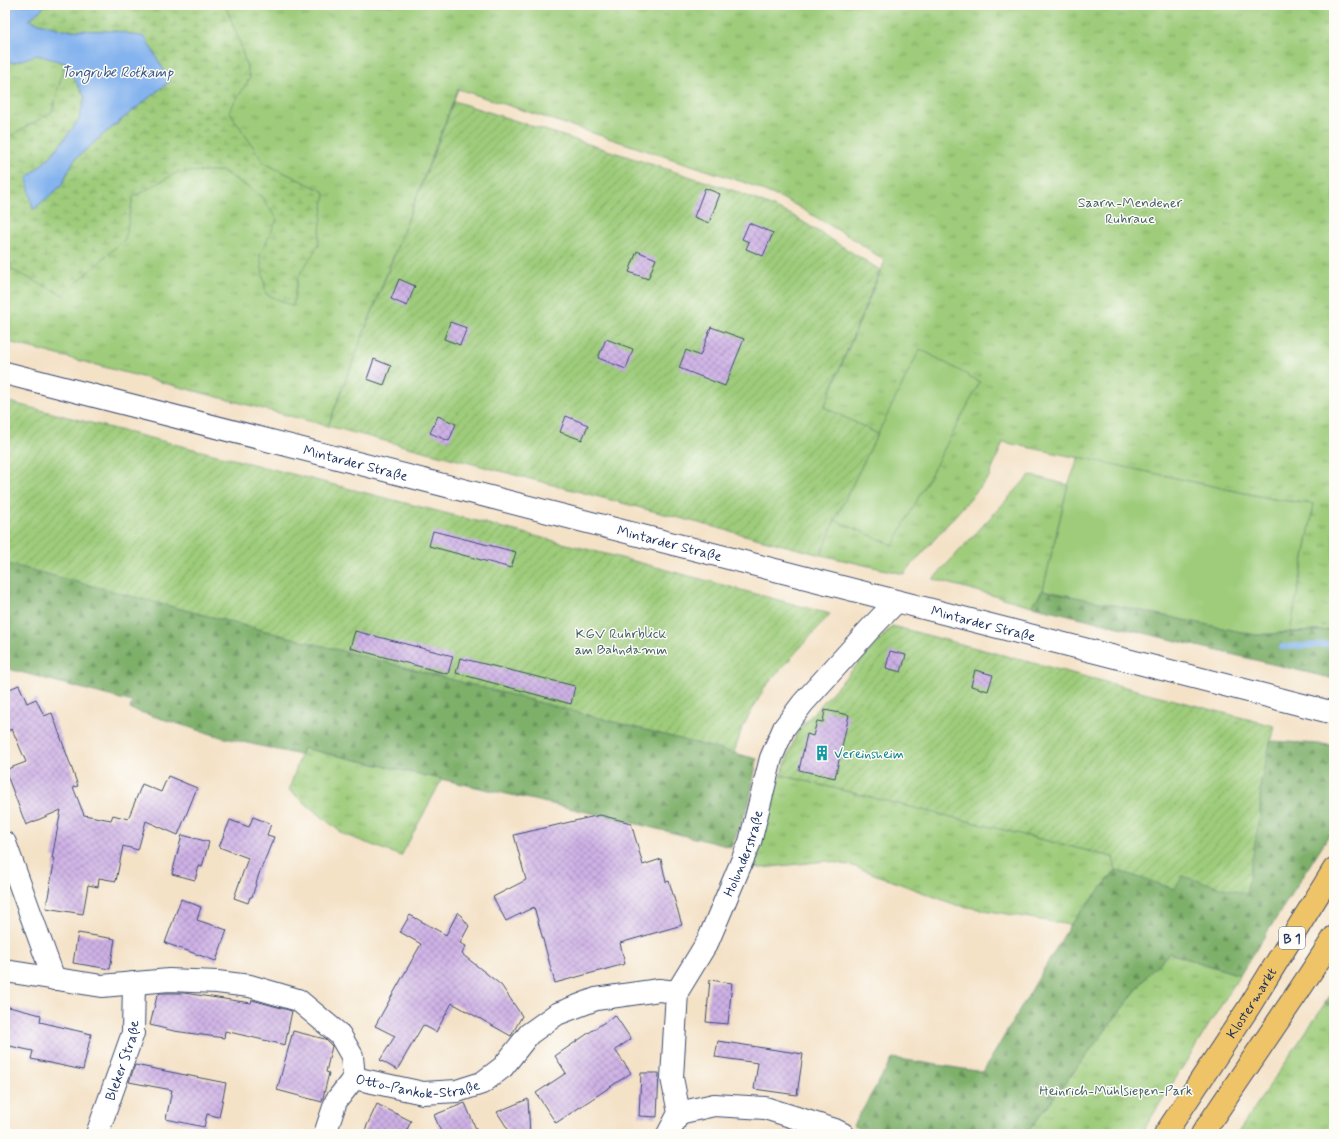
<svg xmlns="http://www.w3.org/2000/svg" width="1339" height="1139" viewBox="0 0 1339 1139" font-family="Mynerve,sans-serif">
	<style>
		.grass { fill: url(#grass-tufts); stroke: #5c7e6c }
		.forest { fill: url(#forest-firs); stroke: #4c7064 }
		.wetland { fill: url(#wetland-marsh); stroke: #5c7e6c }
		.garden { fill: url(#garden-furrows); stroke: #5c7e6c }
		.pitch { fill: #9ecc7a; stroke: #5c7e6c }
		.water { fill: #84b3ee; stroke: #5071a6 }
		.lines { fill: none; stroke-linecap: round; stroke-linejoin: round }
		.stream { stroke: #84b3ee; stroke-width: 6 }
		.building { fill: url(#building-cross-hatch) }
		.minor-casing { stroke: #3c4a6e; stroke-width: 24 }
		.primary-casing { stroke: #3c4a6e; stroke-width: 24 }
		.minor { stroke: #fff; stroke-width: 22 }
		.primary { stroke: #efc469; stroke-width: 22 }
		.labels { text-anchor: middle; stroke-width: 3; stroke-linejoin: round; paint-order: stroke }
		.shield { fill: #fdfcf7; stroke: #5f6c8c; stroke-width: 1 }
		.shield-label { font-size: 13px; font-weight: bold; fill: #1b2f5e }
		.park-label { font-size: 14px; fill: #425e66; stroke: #fdfcf7 }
		.street-label { font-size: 14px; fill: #1b2f5e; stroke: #fdfcf7 }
		.culture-label { font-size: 14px; fill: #0d838f; stroke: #fdfcf7; text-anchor: start }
		.water-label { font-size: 15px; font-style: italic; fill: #3a5789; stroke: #fdfcf7 }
	</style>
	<defs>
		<pattern id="grass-tufts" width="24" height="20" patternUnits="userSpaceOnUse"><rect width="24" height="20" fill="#9ecc7a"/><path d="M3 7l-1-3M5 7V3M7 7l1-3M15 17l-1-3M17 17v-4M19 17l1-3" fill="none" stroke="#80a667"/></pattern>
		<pattern id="forest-firs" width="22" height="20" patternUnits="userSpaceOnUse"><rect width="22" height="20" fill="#7eb06a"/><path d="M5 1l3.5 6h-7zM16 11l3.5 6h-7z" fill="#66905a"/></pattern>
		<pattern id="wetland-marsh" width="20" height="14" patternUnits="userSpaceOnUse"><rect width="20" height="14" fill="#9ecc7a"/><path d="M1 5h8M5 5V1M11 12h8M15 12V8" fill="none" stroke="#80a667"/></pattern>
		<pattern id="garden-furrows" width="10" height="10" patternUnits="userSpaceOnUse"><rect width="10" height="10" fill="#9ecc7a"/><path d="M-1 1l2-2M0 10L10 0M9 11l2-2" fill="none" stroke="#80a667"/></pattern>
		<pattern id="building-cross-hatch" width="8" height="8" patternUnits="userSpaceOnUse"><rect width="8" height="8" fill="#ceb1e5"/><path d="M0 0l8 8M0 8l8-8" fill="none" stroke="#a690bd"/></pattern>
	</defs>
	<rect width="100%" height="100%" fill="#fdfcf7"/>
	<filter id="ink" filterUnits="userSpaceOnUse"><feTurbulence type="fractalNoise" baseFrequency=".025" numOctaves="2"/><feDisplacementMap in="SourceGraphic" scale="8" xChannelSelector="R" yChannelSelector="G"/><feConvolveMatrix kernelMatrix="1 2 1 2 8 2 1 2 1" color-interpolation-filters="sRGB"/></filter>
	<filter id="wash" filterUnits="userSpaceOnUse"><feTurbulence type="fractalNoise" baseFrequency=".012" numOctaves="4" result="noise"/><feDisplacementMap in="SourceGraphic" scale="16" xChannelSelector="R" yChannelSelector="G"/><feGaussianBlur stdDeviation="0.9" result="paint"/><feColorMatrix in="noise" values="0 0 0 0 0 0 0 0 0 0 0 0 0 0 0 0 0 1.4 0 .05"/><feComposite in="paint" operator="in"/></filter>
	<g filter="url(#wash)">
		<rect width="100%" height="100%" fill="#f4e2c7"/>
		<g class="grass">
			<polygon points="5,5 1334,5 1334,630 1290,632 1314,504 1272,499 1003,442 989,477 904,574 821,555 835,520 878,434 824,407 885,261 855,240 790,202 746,183 458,89 328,426 5,341"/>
			<polygon points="1030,475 1068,485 1043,590 1032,606 933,579"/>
			<polygon points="303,748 442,779 401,856 343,834 289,790"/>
			<polygon points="781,775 1113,857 1116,870 1070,925 956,905 853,866 826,861 762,868 754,867 766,813"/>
			<polygon points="1169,953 1240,975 1141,1134 1026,1134 1147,976"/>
			<polygon points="1334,990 1334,1134 1237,1134"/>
		</g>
		<g class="forest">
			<polygon points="5,563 757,759 749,804 731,847 600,815 303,748 300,755 221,737 130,709 132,702 5,668"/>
			<polygon points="1043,590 1256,635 1334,630 1334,679 1032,606"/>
			<polygon points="1271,741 1334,745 1334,827 1240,975 1169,953 1147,976 1026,1134 869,1134 853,1125 893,1058 983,1072 1070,925 1116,870 1175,889 1181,876 1260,814 1260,785 1264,762"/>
			<polygon points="1334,990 1334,1007 1325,1003"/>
		</g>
		<polygon class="wetland" points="46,5 225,5 239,40 250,78 229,111 264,163 325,192 318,246 298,277 293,306 266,294 260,256 277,219 259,194 222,171 178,172 133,197 125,239 63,295 12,270 5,246 5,144 7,138 52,112 65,63 85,97 79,120 52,155 27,178 61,186 74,160 105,133 170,81 63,30 29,20"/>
		<g class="garden">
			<polygon points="454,101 735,191 792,215 880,270 824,407 878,434 835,520 821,555 328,426"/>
			<polygon points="5,401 645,564 830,614 765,687 742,728 734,753 5,563"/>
			<polygon points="892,626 1274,726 1260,785 1260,814 1246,894 1182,876 1175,889 1116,870 1113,857 781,775 798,730"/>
		</g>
		<g class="pitch">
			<polygon points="920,349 980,382 893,545 835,520"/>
			<polygon points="1079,457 1272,499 1314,504 1290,632 1256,635 1043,590 1068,485"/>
		</g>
		<polygon class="water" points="5,5 46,5 29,20 63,30 116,31 145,37 170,81 105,133 74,160 61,186 33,210 27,178 52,155 79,120 85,97 65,63 37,55 13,63 5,59"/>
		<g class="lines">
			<polyline class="stream" points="1282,647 1334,644"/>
		</g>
		<g id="blocks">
			<g class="building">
				<polygon points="705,188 720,194 709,223 694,217"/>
				<polygon points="749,223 773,233 763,256 746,249 749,242 742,239"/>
				<polygon points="637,251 656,259 648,279 629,272"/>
				<polygon points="399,279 415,286 407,306 391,299"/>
				<polygon points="450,322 467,328 460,345 444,339"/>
				<polygon points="711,327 744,339 725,386 679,368 686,350 700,356"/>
				<polygon points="606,339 633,349 626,369 598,358"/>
				<polygon points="374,359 391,366 384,385 367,379"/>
				<polygon points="438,416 456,424 449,441 430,433"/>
				<polygon points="566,416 588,425 582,440 560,432"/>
				<polygon points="433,531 516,552 511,568 429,546"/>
				<polygon points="355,631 453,656 448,674 350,648"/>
				<polygon points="890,651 906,655 901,672 886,668"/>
				<polygon points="460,658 575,686 571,704 456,673"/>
				<polygon points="975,670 993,675 988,691 971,686"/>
				<polygon points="19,685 27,703 36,699 44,716 52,713 78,786 73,787 84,815 111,820 113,815 128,819 142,784 161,792 168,776 197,788 178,835 146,821 138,850 123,846 116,881 99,878 98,887 88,885 83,914 46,908 55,858 52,858 61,810 26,825 5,770 26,762 12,729 5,732 5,691"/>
				<polygon points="825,710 849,715 835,778 799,770 807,734 813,736 817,721 823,722"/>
				<polygon points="600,815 631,823 643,865 661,859 666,882 669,881 682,925 620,943 625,964 555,983 534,907 506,921 493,897 526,880 514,835"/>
				<polygon points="253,817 271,824 267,835 274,837 259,874 252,897 250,897 248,903 234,898 248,858 219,847 230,820 249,827"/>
				<polygon points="182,835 209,842 202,867 199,866 195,880 172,874"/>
				<polygon points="181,899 201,907 197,920 227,930 216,961 165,943"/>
				<polygon points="458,912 469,926 460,943 466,946 462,954 501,985 522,1016 511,1036 452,1003 436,1032 423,1025 397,1070 380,1060 395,1036 375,1026 421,944 400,932 410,915 446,935"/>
				<polygon points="78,933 115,939 110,969 73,963"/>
				<polygon points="710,980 732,983 728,1024 706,1022"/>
				<polygon points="160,993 184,993 251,1003 252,1000 292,1011 285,1045 225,1031 224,1038 174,1031 150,1025 157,996"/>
				<polygon points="5,1006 41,1015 40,1022 91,1034 83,1070 31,1059 33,1051 5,1045"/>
				<polygon points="615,1015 631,1039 615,1050 631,1073 556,1123 536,1093 566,1073 555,1056"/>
				<polygon points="293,1031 325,1039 332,1046 326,1072 329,1073 322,1102 277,1090"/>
				<polygon points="718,1041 803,1054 797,1095 754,1089 758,1063 715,1057"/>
				<polygon points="135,1065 226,1083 219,1117 207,1114 204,1127 166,1119 172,1090 129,1082"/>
				<polygon points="641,1073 659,1073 657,1117 639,1116"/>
				<polygon points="528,1099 530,1134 511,1134 497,1112"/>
				<polygon points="465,1103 478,1134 442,1134 434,1115"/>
				<polygon points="377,1104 411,1121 405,1134 363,1134"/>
			</g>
		</g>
	</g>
	<g filter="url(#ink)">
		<use href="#blocks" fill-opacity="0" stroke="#3c4a6e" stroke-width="1"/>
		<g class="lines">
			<g class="minor-casing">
				<g id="minor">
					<path id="s1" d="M5,373L1334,713"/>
					<polyline points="5,843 54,979"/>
					<polyline points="5,971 102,986 169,980 217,982 250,986 298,1000 340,1035 352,1056 354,1078"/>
					<path id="s2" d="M354,1078L423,1093L457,1091L482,1083L503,1067L529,1034L557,1014L596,999L659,990L677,992"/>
					<polyline points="679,1113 714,1105 765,1108 835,1130 843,1134"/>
					<path id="s3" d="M97,1134L133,1033L134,983"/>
					<polyline points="325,1134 336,1101 354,1078"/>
					<path id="s4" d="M668,1134L679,1113L672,1078L677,992L708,941L750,842L771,758L784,728L803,703L869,630L896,602"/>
				</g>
			</g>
			<g class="primary-casing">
				<g id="primary">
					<path id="s5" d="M1165,1134L1249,1007L1334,869"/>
					<polyline points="1202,1134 1302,986 1334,937"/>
				</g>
			</g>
			<use href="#minor" class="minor"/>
			<use href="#primary" class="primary"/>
		</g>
	</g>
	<defs>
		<g id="building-bare" transform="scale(1.2)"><path d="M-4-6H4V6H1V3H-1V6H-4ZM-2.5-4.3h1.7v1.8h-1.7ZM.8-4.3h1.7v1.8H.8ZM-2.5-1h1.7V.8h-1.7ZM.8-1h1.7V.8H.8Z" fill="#0f9aa8" stroke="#fdfcf7" stroke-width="2.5" paint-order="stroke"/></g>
	</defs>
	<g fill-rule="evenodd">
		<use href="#building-bare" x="822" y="753"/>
	</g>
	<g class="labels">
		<rect class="shield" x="1279" y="927" width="26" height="22" rx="3"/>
		<g class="shield-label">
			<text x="1292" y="943">B 1</text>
		</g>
		<g class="park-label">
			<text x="1130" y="207">Saarn-Mendener<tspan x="1130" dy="16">Ruhraue</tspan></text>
			<text x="621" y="638">KGV Ruhrblick<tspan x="621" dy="16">am Bahndamm</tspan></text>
			<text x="1116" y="1095">Heinrich-Mühlsiepen-Park</text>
		</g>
		<g class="street-label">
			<text dy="5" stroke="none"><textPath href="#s1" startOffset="362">Mintarder Straße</textPath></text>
			<text dy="5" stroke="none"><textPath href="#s1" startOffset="686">Mintarder Straße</textPath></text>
			<text dy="5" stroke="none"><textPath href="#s1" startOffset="1010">Mintarder Straße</textPath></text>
			<text dy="5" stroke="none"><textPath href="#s4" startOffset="300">Holunderstraße</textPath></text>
			<text dy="5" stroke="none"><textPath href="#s5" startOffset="157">Klostermarkt</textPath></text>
			<text dy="5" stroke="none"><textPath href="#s3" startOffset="78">Bleker Straße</textPath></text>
			<text dy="5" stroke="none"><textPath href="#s2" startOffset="65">Otto-Pankok-Straße</textPath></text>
		</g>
		<g class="culture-label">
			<text x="834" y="758">Vereinsheim</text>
		</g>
		<g class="water-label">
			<text x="117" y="77">Tongrube Rotkamp</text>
		</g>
	</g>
	<rect width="1339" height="1139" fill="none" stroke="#fdfcf7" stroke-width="20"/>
</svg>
